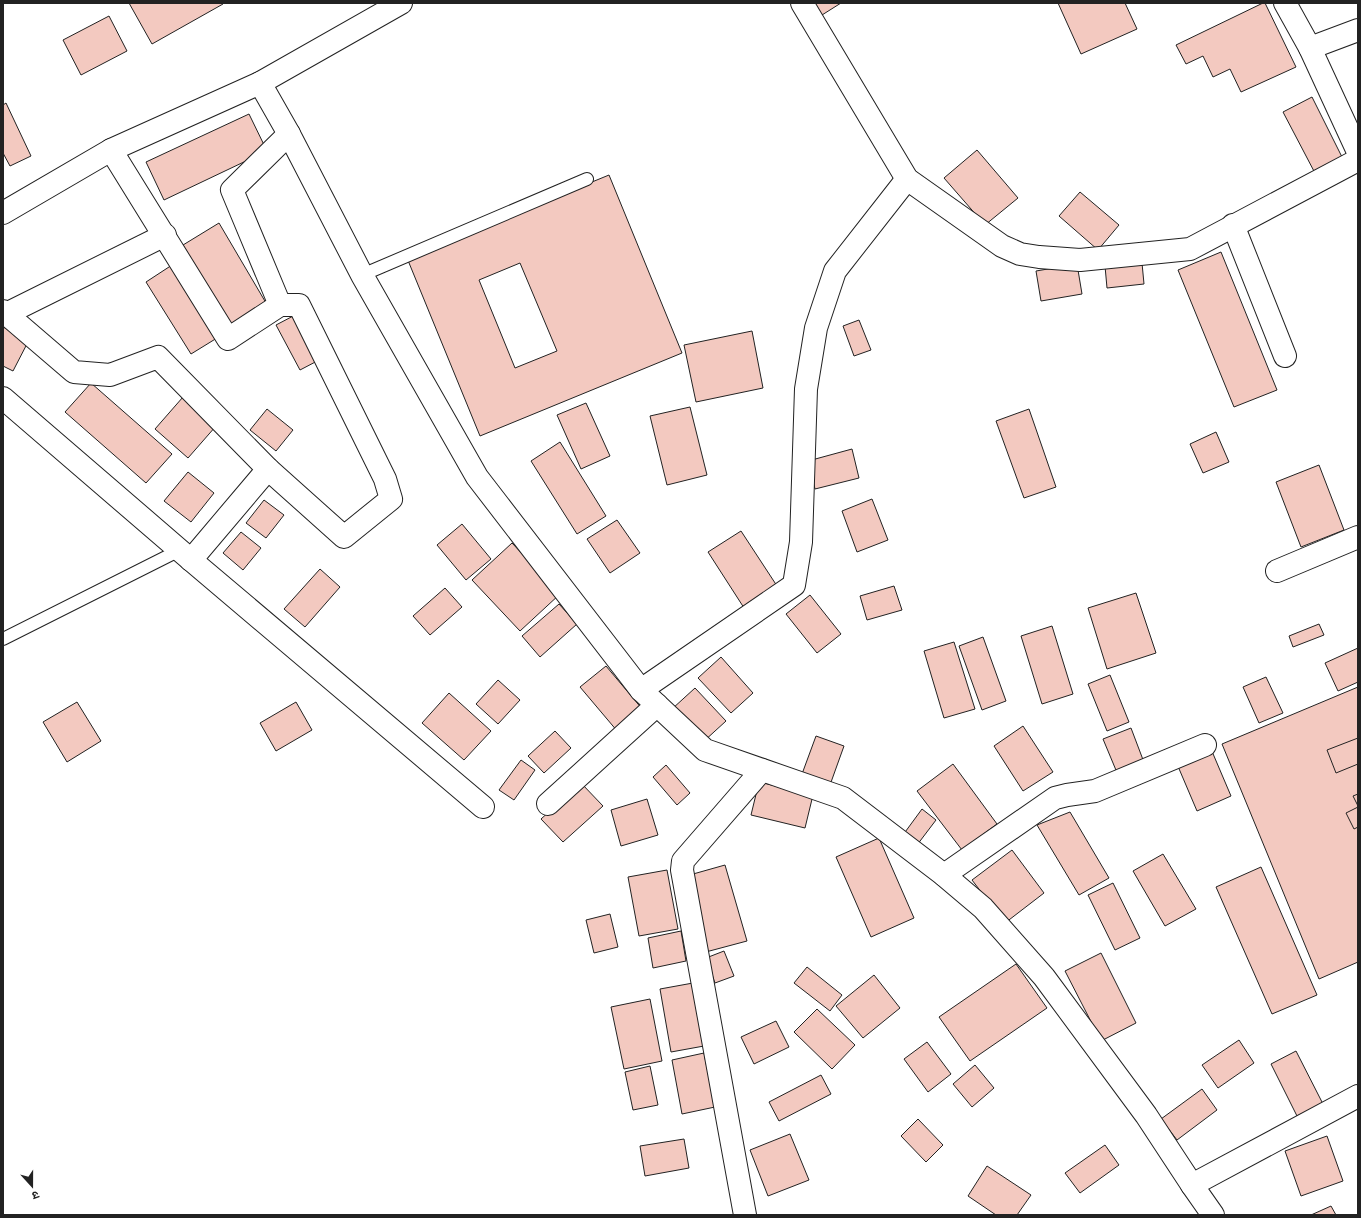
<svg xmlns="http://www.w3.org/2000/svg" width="1361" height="1218" viewBox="0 0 1361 1218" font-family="'Varela Round','Noto Sans Devanagari',sans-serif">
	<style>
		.building { fill: #f3c9c0; stroke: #222; fill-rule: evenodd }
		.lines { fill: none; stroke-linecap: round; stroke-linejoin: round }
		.lane-casing { stroke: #222; stroke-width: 14 }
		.street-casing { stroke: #222; stroke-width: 24 }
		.secondary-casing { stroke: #222; stroke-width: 24 }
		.primary-casing { stroke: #222; stroke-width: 24 }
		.lane { stroke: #fff; stroke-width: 12 }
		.street { stroke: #fff; stroke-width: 22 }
		.secondary { stroke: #fff; stroke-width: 22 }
		.primary { stroke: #fff; stroke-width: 22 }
	</style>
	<rect width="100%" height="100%" fill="#fff"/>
	<g class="building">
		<polygon points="129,3 222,3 223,4 152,44"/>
		<polygon points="814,3 841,3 822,15"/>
		<polygon points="1058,3 1125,3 1137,29 1081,54"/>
		<polygon points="1263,3 1265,3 1296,67 1241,92 1230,69 1213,77 1203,56 1186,64 1176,45"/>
		<polygon points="109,16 127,51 81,75 63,40"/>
		<polygon points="1312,97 1344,161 1316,175 1283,112"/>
		<polygon points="6,103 31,156 10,166 3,153 3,105"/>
		<polygon points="249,114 267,151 164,200 146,162"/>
		<polygon points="977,150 1018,198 985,225 944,178"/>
		<path d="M609,175L682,353L480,436L407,258ZM520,263L557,351L515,368L479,280Z"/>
		<polygon points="1080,192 1119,225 1098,250 1059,216"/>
		<polygon points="219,223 269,308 232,330 183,245"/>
		<polygon points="1221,252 1277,390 1234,407 1178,270"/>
		<polygon points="1142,263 1144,284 1107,288 1105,266"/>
		<polygon points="1077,264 1082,294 1041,301 1036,271"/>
		<polygon points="172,265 217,338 191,354 146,282"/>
		<polygon points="297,314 321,359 300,370 276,325"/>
		<polygon points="859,320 871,350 854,356 843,326"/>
		<polygon points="3,327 29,340 13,371 3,366"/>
		<polygon points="752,331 763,388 696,402 684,345"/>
		<polygon points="91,383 172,454 146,483 65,412"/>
		<polygon points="183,397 216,426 188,458 155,429"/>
		<polygon points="586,403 610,456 581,469 557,415"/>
		<polygon points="690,407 707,475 667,485 650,416"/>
		<polygon points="267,409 293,430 276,451 250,430"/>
		<polygon points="1029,409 1056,487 1024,498 996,421"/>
		<polygon points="1216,432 1229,462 1203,473 1190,444"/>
		<polygon points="560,442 606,516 577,534 531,461"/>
		<polygon points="852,449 859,478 815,489 808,461"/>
		<polygon points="1319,465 1344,530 1301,547 1276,482"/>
		<polygon points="188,472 214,493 191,522 164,501"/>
		<polygon points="872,499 888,540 857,552 842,511"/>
		<polygon points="264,500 284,515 266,538 246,523"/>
		<polygon points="617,520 640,553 610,573 587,539"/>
		<polygon points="462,524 491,559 466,580 437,545"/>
		<polygon points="741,531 779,589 746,611 708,552"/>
		<polygon points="241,532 261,548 243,570 223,553"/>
		<polygon points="512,543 560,594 520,631 472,580"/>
		<polygon points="320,569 340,587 305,627 284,609"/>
		<polygon points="894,586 902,610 867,620 860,596"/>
		<polygon points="445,588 462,607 430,635 413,616"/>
		<polygon points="1136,593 1156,653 1107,669 1088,608"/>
		<polygon points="810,595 841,634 817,653 786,614"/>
		<polygon points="559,604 577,624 540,657 522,636"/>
		<polygon points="1319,624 1324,635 1293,647 1289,636"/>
		<polygon points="1052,626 1073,694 1042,704 1021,636"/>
		<polygon points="983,637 1006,701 982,710 959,646"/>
		<polygon points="954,642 975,709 944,718 924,651"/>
		<polygon points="1358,648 1358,682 1338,691 1325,663"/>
		<polygon points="721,657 753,693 731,713 698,678"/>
		<polygon points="606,666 643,710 618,732 580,687"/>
		<polygon points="1110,675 1129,722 1107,731 1088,684"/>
		<polygon points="1266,677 1283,713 1259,723 1243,687"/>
		<polygon points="498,680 520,700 498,724 476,704"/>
		<polygon points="1358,687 1358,962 1319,979 1222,744"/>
		<polygon points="695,688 726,721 703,742 672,709"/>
		<polygon points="449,693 491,731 464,760 422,723"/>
		<polygon points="77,702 101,741 67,762 43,722"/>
		<polygon points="296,702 312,730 276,751 260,723"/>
		<polygon points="1023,726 1053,772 1023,791 994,746"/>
		<polygon points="1131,728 1145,765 1118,775 1103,739"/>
		<polygon points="555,731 571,748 544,773 528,756"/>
		<polygon points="816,736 844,746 830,785 802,774"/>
		<polygon points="1358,738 1358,764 1336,773 1327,750"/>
		<polygon points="1211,749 1231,796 1197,811 1177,764"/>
		<polygon points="521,760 535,770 514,800 499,790"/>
		<polygon points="953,764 997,824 962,850 917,791"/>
		<polygon points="666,765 690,793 677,805 653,777"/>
		<polygon points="759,782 813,795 805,828 751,815"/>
		<polygon points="581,783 603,806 563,842 541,819"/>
		<polygon points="1358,794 1358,806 1353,796"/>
		<polygon points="647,799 658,835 621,846 611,810"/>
		<polygon points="1358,807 1358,827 1354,829 1346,813"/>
		<polygon points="922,809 936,820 914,849 900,839"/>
		<polygon points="1070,812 1109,878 1079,895 1037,825"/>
		<polygon points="879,838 914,918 871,937 836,857"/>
		<polygon points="1012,850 1044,893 1005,923 972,880"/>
		<polygon points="1163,854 1196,909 1165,926 1133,871"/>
		<polygon points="725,865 747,941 702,953 686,876"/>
		<polygon points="1261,867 1317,995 1272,1014 1216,887"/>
		<polygon points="667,870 678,929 639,936 628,877"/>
		<polygon points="1113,883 1140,938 1115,950 1088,895"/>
		<polygon points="610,914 618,947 594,953 586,920"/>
		<polygon points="681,931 686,961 653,968 648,938"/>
		<polygon points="724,951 734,976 715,983 706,958"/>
		<polygon points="1101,953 1136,1023 1101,1041 1065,971"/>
		<polygon points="1016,964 1047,1008 970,1061 939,1017"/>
		<polygon points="807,967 842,995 830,1011 794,983"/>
		<polygon points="874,975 900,1008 863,1038 836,1006"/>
		<polygon points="693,983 704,1046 671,1052 660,989"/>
		<polygon points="650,999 662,1061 624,1069 611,1007"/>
		<polygon points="817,1009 855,1045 832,1069 794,1032"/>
		<polygon points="776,1021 789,1047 754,1064 741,1037"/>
		<polygon points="1239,1040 1254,1063 1218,1088 1202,1065"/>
		<polygon points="927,1042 951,1074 928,1092 904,1059"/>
		<polygon points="1296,1051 1323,1104 1297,1116 1271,1064"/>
		<polygon points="704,1053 715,1107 682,1114 672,1060"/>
		<polygon points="975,1065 994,1088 972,1107 953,1084"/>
		<polygon points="650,1066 658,1105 633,1110 625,1072"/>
		<polygon points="821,1075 831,1094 779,1121 769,1102"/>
		<polygon points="1202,1089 1217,1110 1177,1140 1161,1119"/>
		<polygon points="918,1119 943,1145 926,1162 901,1136"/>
		<polygon points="790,1134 809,1180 768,1196 750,1150"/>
		<polygon points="1327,1136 1343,1181 1301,1196 1285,1151"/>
		<polygon points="684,1139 689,1168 645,1176 640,1146"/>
		<polygon points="1105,1145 1119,1165 1080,1193 1065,1173"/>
		<polygon points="987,1166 1031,1195 1017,1215 996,1215 968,1196"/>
		<polygon points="1331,1206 1336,1215 1311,1215"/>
	</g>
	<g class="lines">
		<g class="lane-casing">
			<g id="lane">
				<polyline points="362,275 587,179"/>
				<polyline points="3,639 180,550"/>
			</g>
		</g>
		<g class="street-casing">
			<g id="street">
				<polyline points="802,3 907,179 1002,246 1020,254 1039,257 1080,260 1190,249 1358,160"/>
				<polyline points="260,83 289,134 362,275 477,477 641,690 705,750 843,798 944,875 983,908 1044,977 1146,1115 1192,1185"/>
				<polyline points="111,150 228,339 280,305"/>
				<polyline points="1233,225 1285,356"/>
				<polyline points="3,311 74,372 110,375 158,357 268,469 344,537 391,499 385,479 299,305 280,305 232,190 289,134"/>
				<polyline points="6,314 165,235"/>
				<polyline points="3,398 191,560 483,807"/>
				<polyline points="191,560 268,469"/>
				<polyline points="1277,571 1358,537"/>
				<polyline points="641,690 794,585 801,542 806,389 816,328 835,271 907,179"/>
				<polyline points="548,804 657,705"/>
				<polyline points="944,875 1055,798 1067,795 1095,791 1205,745"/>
				<polyline points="745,1215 682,870 683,861 762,770"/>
			</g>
		</g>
		<g class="secondary-casing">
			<g id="secondary">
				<polyline points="1285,3 1310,48 1358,152"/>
				<polyline points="1310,48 1358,30"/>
				<polyline points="1213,1215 1192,1185 1358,1096"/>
			</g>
		</g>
		<g class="primary-casing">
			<polyline id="primary" points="3,213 111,150 260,83 401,3"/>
		</g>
		<use href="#lane" class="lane"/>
		<use href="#street" class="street"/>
		<use href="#secondary" class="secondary"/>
		<use href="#primary" class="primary"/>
	</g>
	<rect width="1361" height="1218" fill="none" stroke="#222222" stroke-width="8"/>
	<g transform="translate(32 1186) rotate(159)" stroke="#ffffff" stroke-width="3" paint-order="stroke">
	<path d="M0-3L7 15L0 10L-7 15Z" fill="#222222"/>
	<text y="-6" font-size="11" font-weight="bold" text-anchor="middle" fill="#222222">उ</text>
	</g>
</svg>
